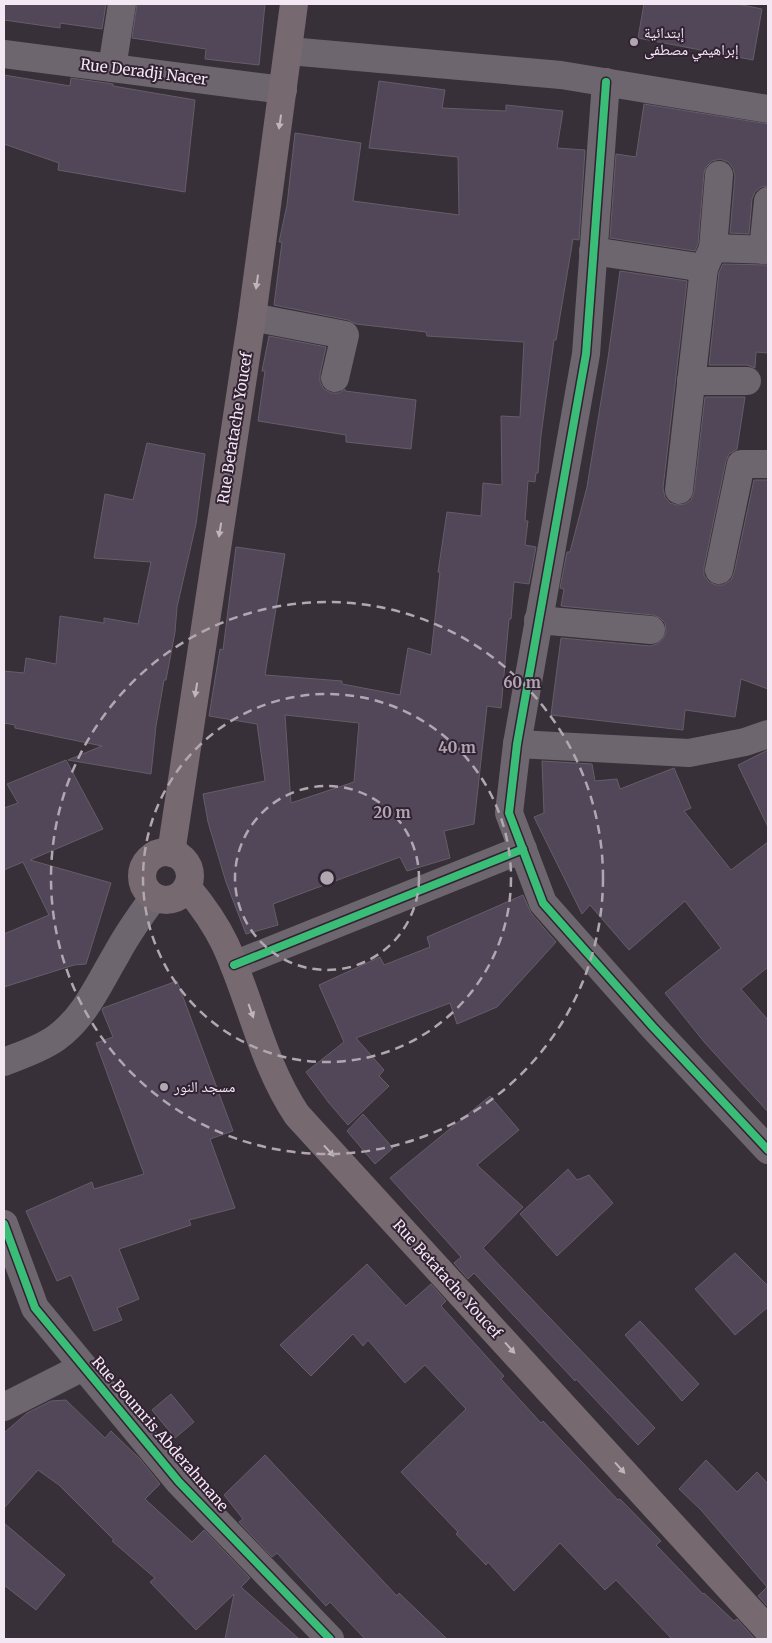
<svg xmlns="http://www.w3.org/2000/svg" width="772" height="1643" viewBox="0 0 772 1643" font-family="Merriweather,'Noto Naskh Arabic',serif">
	<style>
		.building { fill: #524759; stroke: #635e67; fill-rule: evenodd }
		.lines { fill: none; stroke-linecap: round; stroke-linejoin: round }
		.minor { stroke: #6d666e; stroke-width: 28 }
		.major { stroke: #776970; stroke-width: 28 }
		.cycleway-casing { stroke: #322233; stroke-width: 11 }
		.cycleway { stroke: #3abd76; stroke-width: 8 }
		.oneway { fill: #c1b5be }
		.ring { fill: none; stroke: #b1a7b1; stroke-width: 2.5; stroke-dasharray: 9 6 }
		.poi-dot { fill: #b1a7b1; stroke: #322233; stroke-width: 2 }
		.labels { text-anchor: middle; stroke-width: 4; stroke-linejoin: round; paint-order: stroke }
		.poi-label { font-size: 15px; fill: #f2e7f2; stroke: #322233; text-anchor: start }
		.street-label { font-size: 15px; fill: #f2e7f2; stroke: #322233 }
		.centre { fill: #b1a7b1; stroke: #322233; stroke-width: 2.5 }
		.ring-label { font-size: 15px; text-anchor: middle; font-weight: bold; fill: #b1a7b1; stroke: #322233; stroke-width: 4; stroke-linejoin: round; paint-order: stroke }
	</style>
	<rect width="100%" height="100%" fill="#383039"/>
	<g class="building">
		<polygon points="4,4 106,4 102,29 60,23 60,28 4,20"/>
		<polygon points="137,4 265,4 259,65 205,59 206,49 132,38"/>
		<polygon points="644,4 737,4 762,9 753,60 638,38"/>
		<polygon points="4,75 70,86 71,78 113,84 113,86 195,100 185,192 58,170 59,163 4,144"/>
		<path d="M379,81L445,90L442,108L506,111V105L563,111L557,148L585,150L579,240L573,239L556,340H554L541,435L538,473H536L535,482L528,481L525,521H528L525,545L536,547L529,584L514,582L511,619H509L501,708L487,706L474,824L444,831L450,858L407,871L400,857L273,904L278,925L246,934L226,882L208,822L203,794L265,781L257,724L209,716L220,649L223,650L236,547L285,554L265,675L342,681V684L400,695L408,648L431,655L440,572H438L447,512L481,516L483,483L502,485L501,416L520,417L524,342L427,336L426,332L356,324L348,320L274,305L282,242H279L287,205L295,133L361,143L353,201L459,215L458,157L369,148ZM285,715L359,723L354,782L291,803Z"/>
		<polygon points="644,104 768,124 768,186 761,187 755,192 752,199 749,234 730,233 735,176 733,168 728,162 720,159 712,161 706,167 704,173 698,244 695,251 610,238 616,154 636,157"/>
		<polygon points="723,264 768,265 768,353 756,352 755,368 747,365 709,365 719,272"/>
		<polygon points="620,271 687,281 663,488 665,497 670,503 677,505 685,504 691,500 694,492 705,397 745,397 737,449 729,454 726,461 704,567 704,575 709,582 716,585 723,585 731,580 734,573 754,480 768,480 768,689 741,679 735,717 685,710 683,730 551,715 561,638 650,646 657,644 663,639 666,632 665,623 660,618 653,615 561,606 564,589 560,588 567,552 570,552 587,487 608,358"/>
		<polygon points="269,336 326,347 320,374 320,382 324,389 331,393 339,393 345,389 345,391 416,400 411,449 346,442 346,435 258,421 265,371 262,371"/>
		<polygon points="147,443 205,454 196,524 177,607 175,632 166,680 164,680 156,726 151,774 68,760 102,746 15,728 15,725 4,723 4,671 24,673 26,658 56,664 60,616 104,623 104,618 138,624 151,562 94,558 105,494 133,500"/>
		<polygon points="768,750 768,827 738,765"/>
		<polygon points="66,760 103,829 30,860 111,883 86,964 74,965 4,987 4,934 49,915 23,862 4,870 4,808 18,803 7,784"/>
		<polygon points="542,761 592,764 595,781 617,779 620,789 674,768 691,808 684,811 731,870 768,842 768,967 741,989 768,1020 768,1112 705,1043 665,993 721,948 685,901 629,950 590,905 582,914 534,817 544,813"/>
		<polygon points="523,895 531,913 556,942 497,1007 457,1024 450,1003 356,1038 384,1070 379,1076 389,1086 348,1125 329,1103 306,1072 344,1042 319,985 380,957 384,965 430,947 427,937"/>
		<polygon points="177,981 233,1131 210,1139 235,1208 189,1220 191,1225 119,1249 139,1299 117,1308 122,1320 94,1331 71,1275 57,1281 26,1211 92,1182 94,1189 144,1174 96,1043 113,1037 102,1010 103,1008"/>
		<polygon points="490,1096 519,1130 477,1165 523,1207 483,1248 655,1428 638,1445 576,1379 575,1381 474,1273 468,1279 454,1263 461,1257 390,1178"/>
		<polygon points="363,1114 393,1148 375,1164 347,1131"/>
		<polygon points="568,1169 577,1180 589,1175 613,1203 557,1256 520,1214"/>
		<polygon points="735,1253 768,1286 768,1307 735,1335 695,1289"/>
		<polygon points="367,1264 406,1306 431,1284 446,1301 441,1306 504,1376 501,1379 541,1423 543,1421 618,1500 620,1499 661,1541 656,1545 703,1594 704,1593 734,1621 737,1619 755,1639 672,1639 616,1580 605,1590 560,1543 514,1591 488,1562 486,1565 456,1534 458,1532 401,1472 466,1409 425,1365 405,1383 368,1340 363,1346 353,1334 311,1376 280,1345"/>
		<polygon points="640,1321 699,1384 682,1401 625,1335"/>
		<polygon points="171,1394 194,1422 175,1438 152,1410"/>
		<polygon points="66,1400 105,1438 111,1431 140,1459 160,1484 145,1499 192,1542 204,1530 250,1578 241,1587 299,1639 225,1639 234,1594 196,1630 150,1582 155,1578 112,1541 114,1540 59,1485 38,1470 4,1508 4,1433 27,1413 51,1401"/>
		<polygon points="265,1455 397,1596 399,1593 447,1639 365,1639 330,1602 326,1606 277,1553 272,1557 239,1522 243,1519 224,1495"/>
		<polygon points="706,1460 737,1492 757,1472 768,1484 768,1607 758,1596 767,1587 701,1510 679,1489"/>
		<polygon points="4,1523 65,1575 36,1610 4,1585"/>
	</g>
	<g class="lines">
		<g class="minor">
			<polyline points="289,51 561,75 768,109"/>
			<polyline points="4,54 283,90"/>
			<polyline points="112,68 122,4"/>
			<polyline points="606,82 586,354 517,744 509,813 543,903 653,1027 768,1150"/>
			<polyline points="713,248 719,175"/>
			<polyline points="763,250 768,201"/>
			<polyline points="593,251 704,268 679,490"/>
			<polyline points="704,268 713,248 768,250"/>
			<polyline points="252,317 345,335 335,378"/>
			<polyline points="691,381 747,381"/>
			<polyline points="719,570 741,464 768,464"/>
			<polyline points="538,620 651,630"/>
			<polyline points="517,744 689,753 745,742 768,734"/>
			<polyline points="234,965 523,849"/>
			<path d="M4,1062C21,1055 41,1049 56,1038C85,1017 98,985 116,955C127,934 140,916 154,897"/>
			<polyline points="4,1224 35,1308 179,1482 330,1639"/>
			<polyline points="4,1407 83,1367"/>
		</g>
		<g class="major">
			<circle cx="166" cy="876" r="24"/>
			<polyline points="171,853 252,317 294,4"/>
			<path d="M187,887C202,905 215,923 225,944C251,1000 262,1063 297,1115L768,1630"/>
		</g>
		<g class="cycleway-casing">
			<g id="cycleway">
				<polyline points="606,82 586,354 517,744 509,813 543,903 653,1027 768,1150"/>
				<polyline points="234,965 523,849"/>
				<polyline points="4,1224 35,1308 179,1482 330,1639"/>
			</g>
		</g>
		<use href="#cycleway" class="cycleway"/>
	</g>
	<defs><path id="oneway-solid" d="M-6-.8H1V-3.2L6.5 0L1 3.2V.8H-6Z" transform="scale(1.25)"/></defs>
	<g class="oneway">
		<use href="#oneway-solid" transform="translate(280 122) rotate(98)"/>
		<use href="#oneway-solid" transform="translate(257 282) rotate(98)"/>
		<use href="#oneway-solid" transform="translate(220 530) rotate(99)"/>
		<use href="#oneway-solid" transform="translate(196 690) rotate(99)"/>
		<use href="#oneway-solid" transform="translate(251 1011) rotate(70)"/>
		<use href="#oneway-solid" transform="translate(329 1151) rotate(48)"/>
		<use href="#oneway-solid" transform="translate(510 1348) rotate(48)"/>
		<use href="#oneway-solid" transform="translate(620 1468) rotate(48)"/>
	</g>
	<g class="ring">
		<circle cx="327" cy="878" r="92"/>
		<circle cx="327" cy="878" r="184"/>
		<circle cx="327" cy="878" r="276"/>
	</g>
	<g class="poi-dot">
		<circle cx="634" cy="42" r="5"/>
		<circle cx="164" cy="1087" r="5"/>
	</g>
	<g class="labels">
		<g class="poi-label">
			<text x="644" y="38">إبتدائية<tspan x="644" dy="17">إبراهيمي مصطفى</tspan></text>
			<text x="174" y="1092">مسجد النور</text>
		</g>
		<g class="street-label">
			<text transform="translate(144 72) rotate(7)" y="5">Rue Deradji Nacer</text>
			<text transform="translate(235 428) rotate(-81)" y="5">Rue Betatache Youcef</text>
			<text transform="translate(447 1279) rotate(48)" y="5">Rue Betatache Youcef</text>
			<text transform="translate(160 1434) rotate(49)" y="5">Rue Boumris Abderahmane</text>
		</g>
	</g>
	<circle cx="327" cy="878" r="8" class="centre"/>
	<g class="ring-label">
		<text x="522" y="688">60 m</text>
		<text x="457" y="753">40 m</text>
		<text x="392" y="818">20 m</text>
	</g>
	<rect width="772" height="1643" fill="none" stroke="#f2e7f2" stroke-width="10"/>
</svg>
